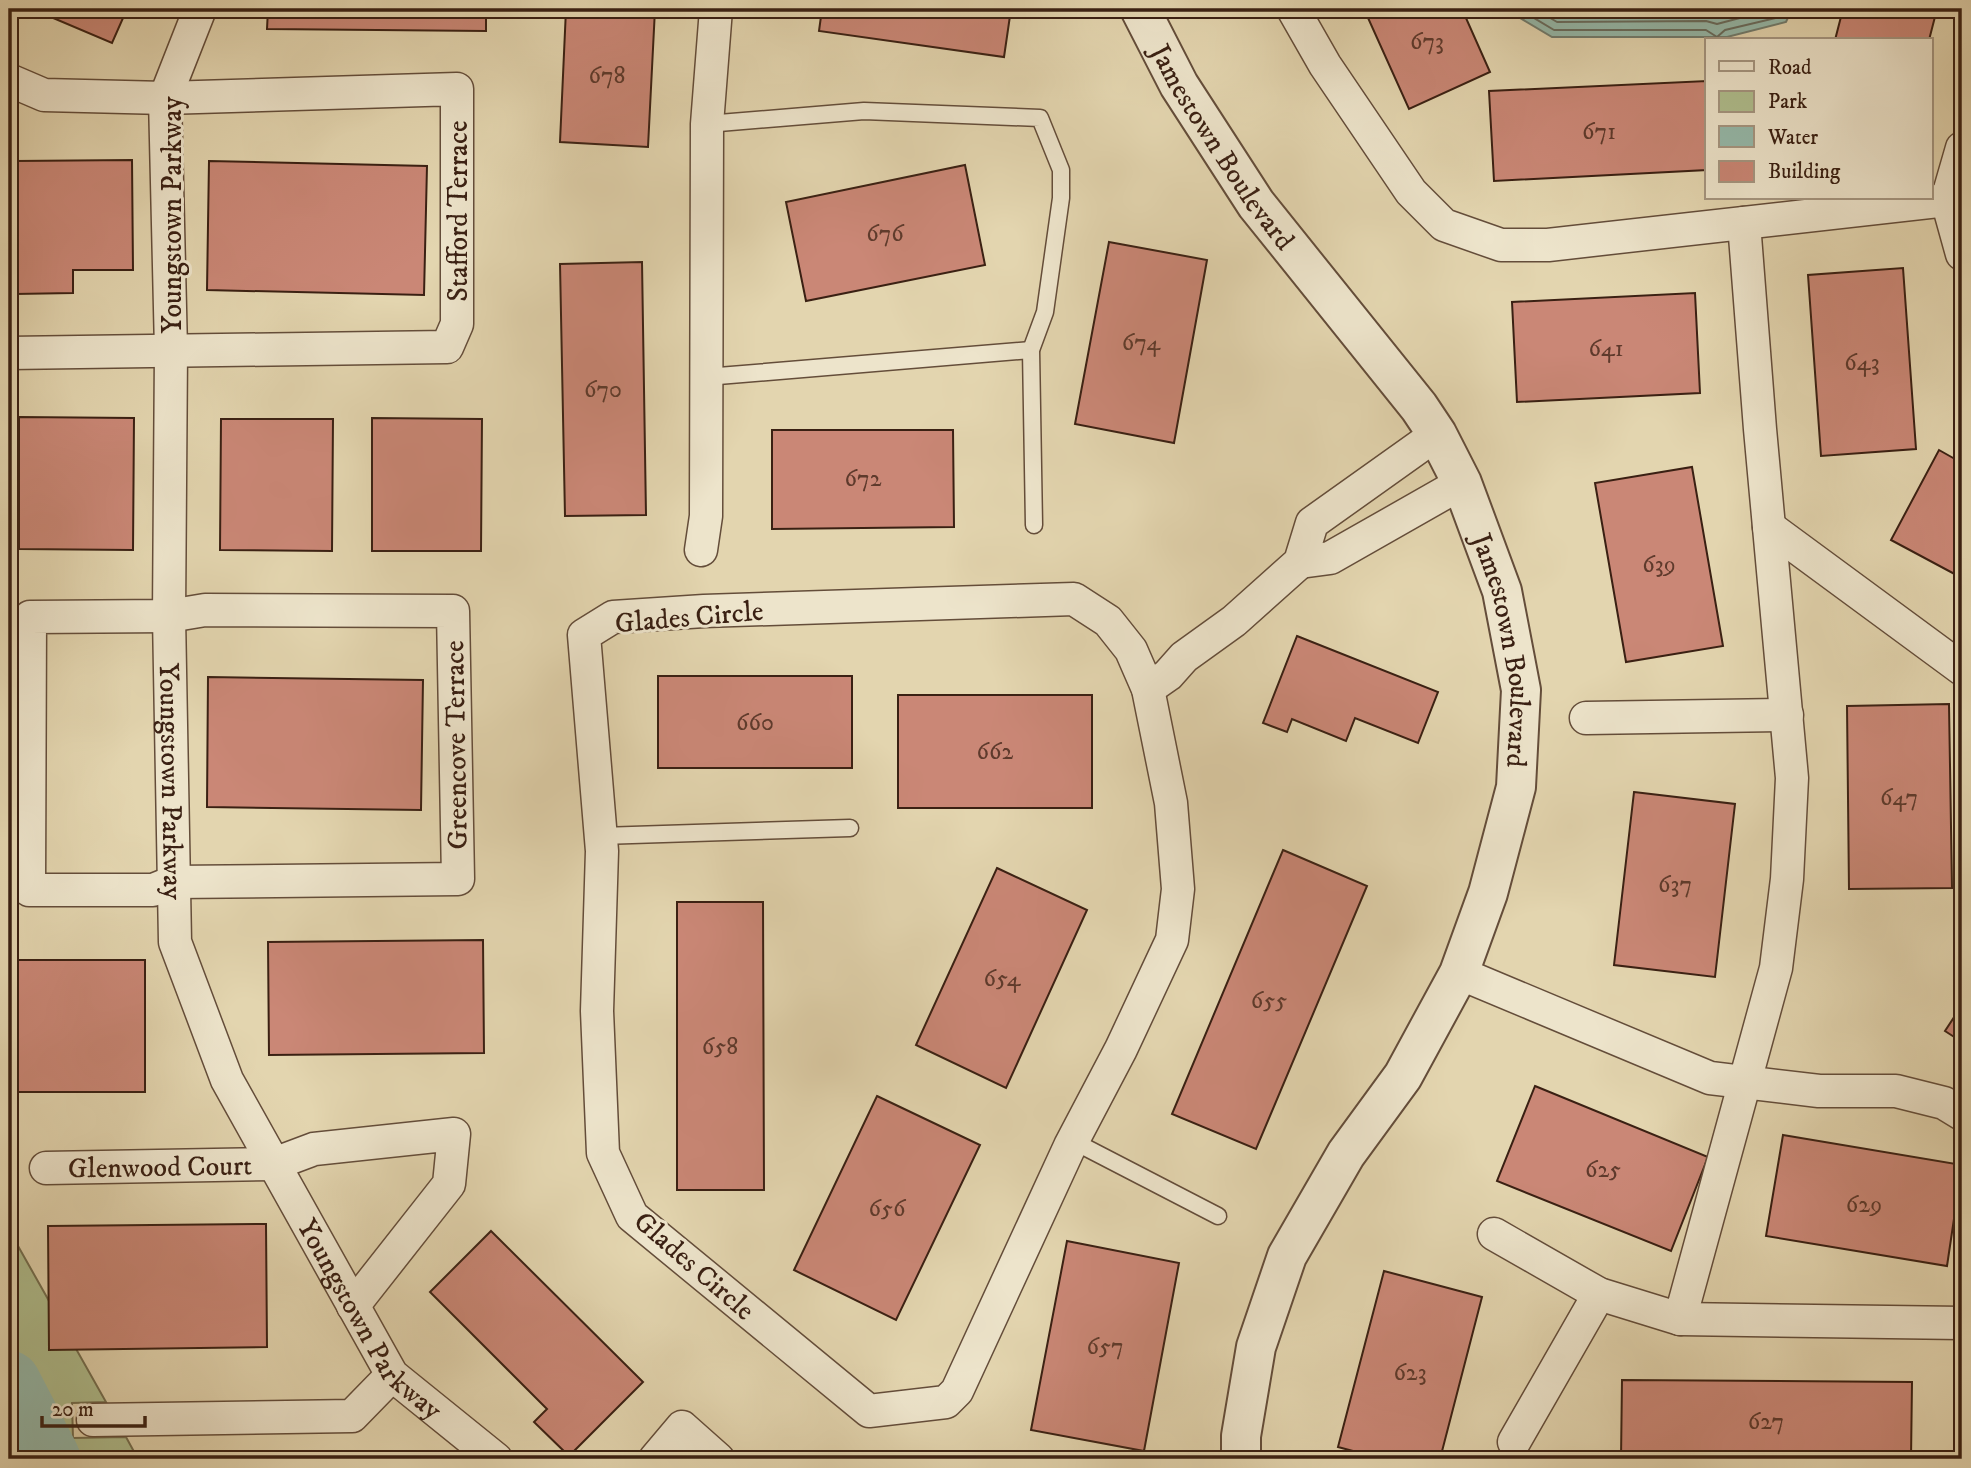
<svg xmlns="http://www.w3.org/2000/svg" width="1971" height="1468" viewBox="0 0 1971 1468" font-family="'IM FELL DW Pica',serif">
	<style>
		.green { fill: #afbe8e; stroke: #746f50; stroke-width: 2 }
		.water { fill: #95b9aa; stroke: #717c6e; stroke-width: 2 }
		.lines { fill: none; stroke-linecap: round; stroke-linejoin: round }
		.shore { stroke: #686c5e; stroke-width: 2 }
		.river { stroke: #95b9aa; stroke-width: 63 }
		.building { fill: #ca8776; stroke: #3a2013; stroke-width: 2 }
		.service-casing { stroke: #644d3a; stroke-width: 19 }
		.minor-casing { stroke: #644d3a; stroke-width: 35 }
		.tertiary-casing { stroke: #644d3a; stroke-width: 42 }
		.service { stroke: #ede4cb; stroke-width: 16 }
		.minor { stroke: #ede4cb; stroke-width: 32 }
		.tertiary { stroke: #ede4cb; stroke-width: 38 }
		.labels { text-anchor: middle; stroke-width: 6; stroke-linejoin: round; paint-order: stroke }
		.number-label { font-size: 24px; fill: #5e3a2c }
		.street-label { font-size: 28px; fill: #3a2013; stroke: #ede4cb }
	</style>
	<rect width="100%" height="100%" fill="#e3d5af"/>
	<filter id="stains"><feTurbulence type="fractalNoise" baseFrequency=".00286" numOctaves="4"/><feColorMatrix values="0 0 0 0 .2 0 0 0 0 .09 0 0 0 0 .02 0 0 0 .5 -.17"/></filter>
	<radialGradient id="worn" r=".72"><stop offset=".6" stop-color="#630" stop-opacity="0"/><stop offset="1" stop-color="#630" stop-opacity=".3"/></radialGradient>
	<polygon class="green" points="9,1230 106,1402 72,1403 73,1438 126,1437 138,1459 9,1459"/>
	<polygon class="water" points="1505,9 1792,9 1786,22 1727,37 1552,37"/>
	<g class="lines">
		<g class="shore">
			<polyline points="1519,9 1554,30 1706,30 1717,37 1725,30 1780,17 1784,9"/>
			<polyline points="1535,9 1557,22 1706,21 1717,24 1774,9"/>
			<polyline points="1555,9 1560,11 1706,11 1717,13 1731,9"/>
		</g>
		<polyline class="river" points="9,1382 49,1459"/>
	</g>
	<g class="building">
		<polygon points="32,9 127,9 112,43"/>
		<polygon points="268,9 486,9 486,31 267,29"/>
		<polygon points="566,9 655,9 648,147 560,142"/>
		<polygon points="822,9 1011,9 1004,57 819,31"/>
		<polygon points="1364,9 1462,9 1490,72 1409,109"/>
		<polygon points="1843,9 1937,9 1929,40 1835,40"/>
		<polygon points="1707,81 1707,170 1494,181 1489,91"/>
		<polygon points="132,160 133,270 73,270 73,293 15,294 15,161"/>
		<polygon points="209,161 427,166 424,295 207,290"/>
		<polygon points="965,165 985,265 806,301 786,202"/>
		<polygon points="1109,242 1207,260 1174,443 1075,424"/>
		<polygon points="642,262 646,515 565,516 560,264"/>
		<polygon points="1903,268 1916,449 1821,456 1808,275"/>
		<polygon points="1695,293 1700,393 1517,402 1512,302"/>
		<polygon points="19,417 134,418 133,550 19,549"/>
		<polygon points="372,418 482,419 481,551 372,551"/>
		<polygon points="221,419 333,419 332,551 220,550"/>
		<polygon points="772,430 953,430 954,527 772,529"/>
		<polygon points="1939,450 1962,463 1962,578 1891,540"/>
		<polygon points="1692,467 1723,646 1626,662 1595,483"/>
		<polygon points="1297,636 1438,692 1418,743 1355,718 1346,741 1292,719 1287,732 1263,723"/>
		<rect x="658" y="676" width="194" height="92"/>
		<polygon points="208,677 423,680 421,810 207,807"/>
		<rect x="898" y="695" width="194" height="113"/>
		<polygon points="1949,704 1952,888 1849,889 1847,706"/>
		<polygon points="1634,792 1735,804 1715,977 1614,965"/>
		<polygon points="1283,850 1367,886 1256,1149 1172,1114"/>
		<polygon points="997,868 1087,910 1006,1088 916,1045"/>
		<polygon points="677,902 763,902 764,1190 677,1190"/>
		<polygon points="483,940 484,1053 269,1055 268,942"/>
		<rect x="9" y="960" width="136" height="132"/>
		<polygon points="1962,1005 1962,1042 1945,1031"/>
		<polygon points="1535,1086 1708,1157 1671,1251 1497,1181"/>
		<polygon points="877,1096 980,1145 896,1320 794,1270"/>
		<polygon points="1783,1135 1962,1165 1947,1266 1766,1236"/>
		<polygon points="266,1224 267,1347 49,1350 48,1226"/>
		<polygon points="491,1231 643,1382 569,1456 534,1422 547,1409 430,1292"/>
		<polygon points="1067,1241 1179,1263 1144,1451 1031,1430"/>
		<polygon points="1384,1271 1482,1297 1440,1459 1383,1459 1338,1447"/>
		<polygon points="1622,1380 1912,1382 1911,1459 1621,1459"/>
	</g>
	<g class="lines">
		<g class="service-casing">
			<g id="service">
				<polyline points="707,124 864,111 1040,118 1061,170 1061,198 1045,312 1031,350 1034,525"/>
				<polyline points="706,377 1031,350"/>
				<polyline points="601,836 850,828"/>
				<polyline points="1073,1141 1218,1216"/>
			</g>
		</g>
		<g class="minor-casing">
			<g id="minor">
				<path id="s1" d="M200,9L165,98L171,350L169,616L175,942L227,1080L392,1375L496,1459"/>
				<polyline points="1293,9 1325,65 1411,192 1444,225 1501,245 1548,245 1947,200"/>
				<polyline points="9,80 44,95 165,98 457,89 457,324 447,347 9,353"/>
				<polyline points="1962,148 1947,200 1962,254"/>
				<polyline points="1769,527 1962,669"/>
				<polyline points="701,550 706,516 707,124 716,9"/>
				<polyline points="1300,562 1330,558 1462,483"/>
				<polygon points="1074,599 1108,621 1131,650 1148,689 1171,803 1178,889 1172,940 1121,1049 1070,1146 957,1391 946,1402 869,1411 632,1216 603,1153 597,1011 602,851 584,635 613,617 704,611"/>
				<polygon points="205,610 453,611 458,879 173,882 153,890 29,890 30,617 169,616"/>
				<polyline points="1148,689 1168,675 1184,657 1234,621 1300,562 1312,523 1437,434"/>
				<polyline points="1586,718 1787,715"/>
				<polyline points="1459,973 1710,1078 1819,1091 1896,1091 1944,1103 1962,1114"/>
				<path id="s2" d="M46,1168L274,1164L314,1149L454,1134L449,1184L353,1306"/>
				<polyline points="1494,1234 1599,1294 1680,1319 1776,968 1787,879 1792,778 1760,429 1744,223"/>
				<polyline points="1680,1319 1962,1323"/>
				<polyline points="93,1420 352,1416 392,1375"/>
				<polyline points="1514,1442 1599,1294"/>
				<polyline points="655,1459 682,1427 718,1459"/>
			</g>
		</g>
		<g class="tertiary-casing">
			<g id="tertiary">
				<path id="s3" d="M1140,9L1179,85L1256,204L1419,407L1437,434L1462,483L1502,591L1521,690L1516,787L1488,893L1459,973L1403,1076L1346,1154L1287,1256L1256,1347L1241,1436V1459"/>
			</g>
		</g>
		<use href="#service" class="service"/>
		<use href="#minor" class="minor"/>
		<use href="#tertiary" class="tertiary"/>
	</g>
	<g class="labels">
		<g class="number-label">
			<text x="1427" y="49">673</text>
			<text x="607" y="83">678</text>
			<text x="1599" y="139">671</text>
			<text x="885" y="241">676</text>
			<text x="1141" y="350">674</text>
			<text x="1606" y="356">641</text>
			<text x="1862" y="370">643</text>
			<text x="603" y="397">670</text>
			<text x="863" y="486">672</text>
			<text x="1659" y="572">639</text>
			<text x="755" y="730">660</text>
			<text x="995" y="759">662</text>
			<text x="1899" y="805">647</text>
			<text x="1675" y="892">637</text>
			<text x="1002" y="986">654</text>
			<text x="1269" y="1008">655</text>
			<text x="720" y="1054">658</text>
			<text x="1603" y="1177">625</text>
			<text x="1864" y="1212">629</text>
			<text x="887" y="1216">656</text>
			<text x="1105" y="1354">657</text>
			<text x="1410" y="1380">623</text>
			<text x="1766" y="1429">627</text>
		</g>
		<g class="street-label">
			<text dy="10" stroke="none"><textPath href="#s3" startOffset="161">Jamestown Boulevard</textPath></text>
			<text transform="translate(457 211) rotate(-90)" y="10">Stafford Terrace</text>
			<text transform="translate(171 215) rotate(-90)" y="10">Youngstown Parkway</text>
			<text transform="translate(689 616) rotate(-5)" y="10">Glades Circle</text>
			<text dy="10" stroke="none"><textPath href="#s3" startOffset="749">Jamestown Boulevard</textPath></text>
			<text transform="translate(455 745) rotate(-91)" y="10">Greencove Terrace</text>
			<text dy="10" stroke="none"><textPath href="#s1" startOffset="779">Youngstown Parkway</textPath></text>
			<text dy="10" stroke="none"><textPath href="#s2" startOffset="114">Glenwood Court</textPath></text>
			<text transform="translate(695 1265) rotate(41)" y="10">Glades Circle</text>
			<text dy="10" stroke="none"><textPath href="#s1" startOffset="1367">Youngstown Parkway</textPath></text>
		</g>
	</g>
	<rect width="1971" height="1468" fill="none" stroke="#e3d5af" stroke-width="35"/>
	<rect x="10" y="10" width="1950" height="1447" fill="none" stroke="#3a2013" stroke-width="3.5"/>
	<rect x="18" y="18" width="1936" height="1433" fill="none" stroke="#3a2013" stroke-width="2"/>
	<rect x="1705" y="38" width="228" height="161" fill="#ede4cb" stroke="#a59681" stroke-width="2"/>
	<rect x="1719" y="61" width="35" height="10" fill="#ede4cb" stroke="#a59681" stroke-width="2"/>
	<text x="1768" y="74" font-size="21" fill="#3a2013">Road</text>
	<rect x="1719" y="91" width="35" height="21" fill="#afbe8e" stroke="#a59681" stroke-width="2"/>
	<text x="1768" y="108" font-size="21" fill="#3a2013">Park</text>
	<rect x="1719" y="126" width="35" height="21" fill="#95b9aa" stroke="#a59681" stroke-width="2"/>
	<text x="1768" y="144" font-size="21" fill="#3a2013">Water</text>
	<rect x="1719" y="161" width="35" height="21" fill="#ca8776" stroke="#a59681" stroke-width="2"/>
	<text x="1768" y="178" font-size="21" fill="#3a2013">Building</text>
	<path d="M42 1416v10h103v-10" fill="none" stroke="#3a2013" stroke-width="3.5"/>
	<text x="52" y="1416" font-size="21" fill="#3a2013" stroke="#ede4cb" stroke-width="5" paint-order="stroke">20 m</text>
	<rect width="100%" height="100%" filter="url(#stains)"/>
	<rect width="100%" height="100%" fill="url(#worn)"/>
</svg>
